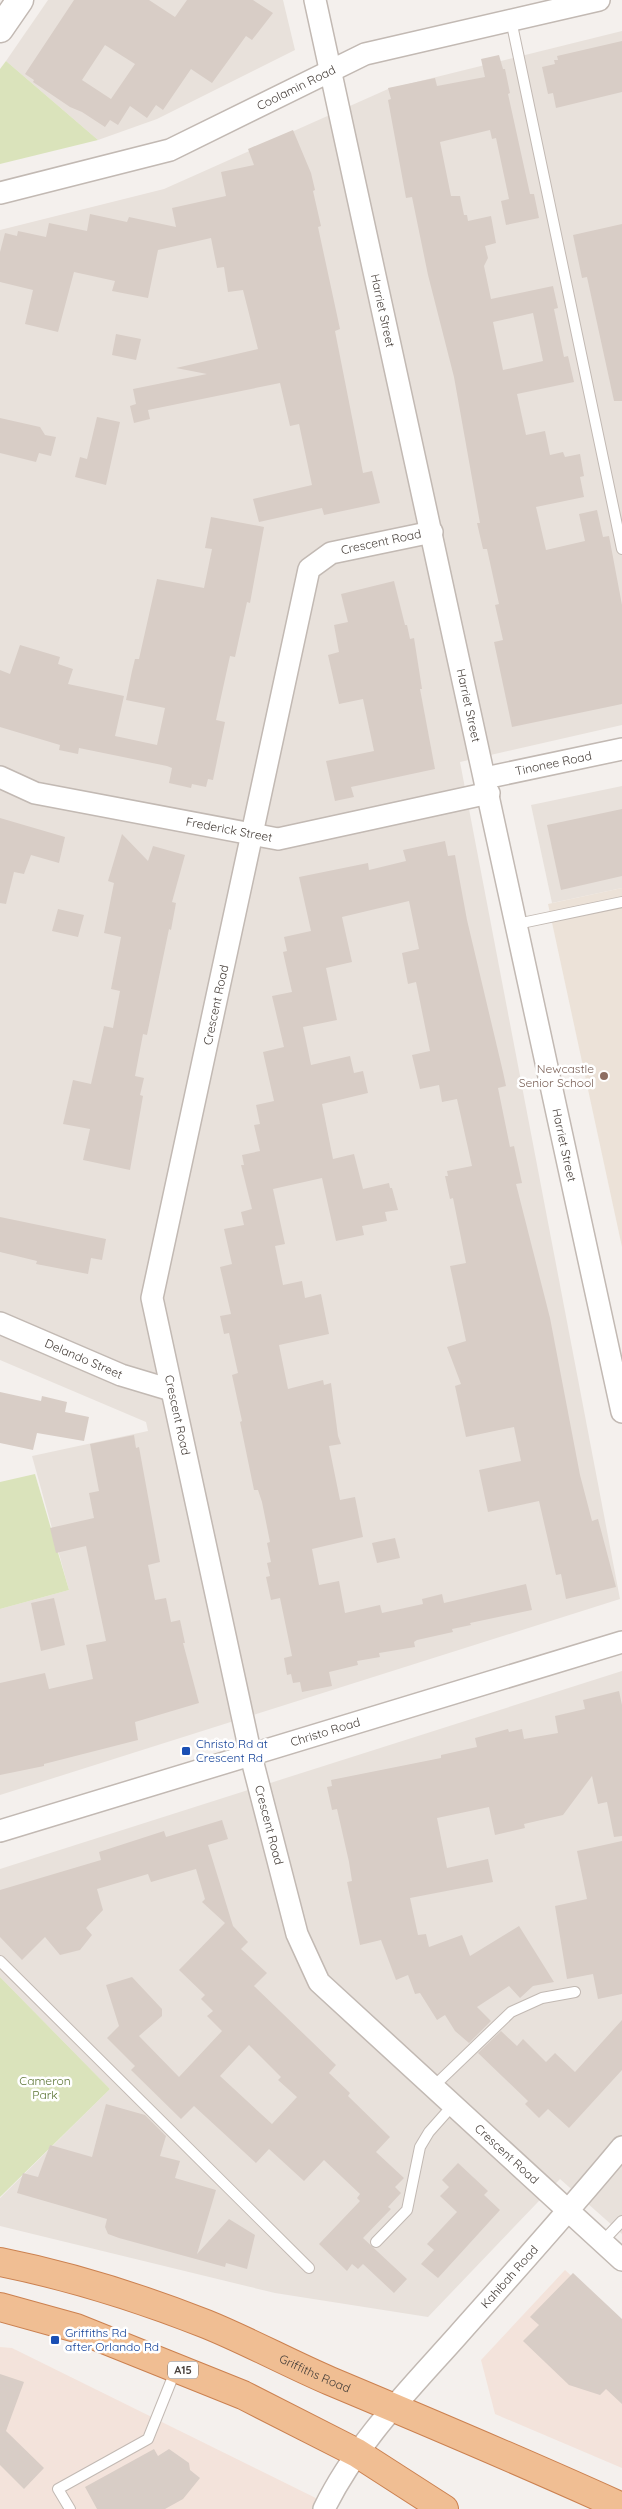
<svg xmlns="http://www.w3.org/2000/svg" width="622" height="2509" viewBox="0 0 622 2509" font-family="Quicksand,sans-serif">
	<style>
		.residential { fill: #e8e1db }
		.commercial { fill: #f3e3db }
		.education { fill: #ece2d8 }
		.green { fill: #dae3bb }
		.building { fill: #d8cdc6; fill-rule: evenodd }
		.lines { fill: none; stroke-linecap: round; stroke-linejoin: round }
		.service-casing { stroke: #c2b9b3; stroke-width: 12 }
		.minor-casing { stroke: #c2b9b3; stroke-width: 24 }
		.tertiary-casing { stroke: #c2b9b3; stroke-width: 29 }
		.trunk-casing { stroke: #cb8150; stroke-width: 30 }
		.service { stroke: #fff; stroke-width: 10 }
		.minor { stroke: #fff; stroke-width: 21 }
		.tertiary { stroke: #fff; stroke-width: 26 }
		.trunk { stroke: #f0be93; stroke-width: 28 }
		.education-dot { fill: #8d6e63; stroke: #fff; stroke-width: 2 }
		.transit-dot { fill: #1a4fb4; stroke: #fff; stroke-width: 2 }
		.labels { text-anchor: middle; stroke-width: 5; stroke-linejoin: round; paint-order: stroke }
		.shield { fill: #fff; stroke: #7f7976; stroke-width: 1 }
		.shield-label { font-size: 11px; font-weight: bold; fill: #48403b }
		.street-label { font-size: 12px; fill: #48403b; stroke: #fff }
		.education-label { font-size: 12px; fill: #785e54; stroke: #fff; text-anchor: end }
		.transit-label { font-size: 12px; fill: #164399; stroke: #fff; text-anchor: start }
		.park-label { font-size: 12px; fill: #5b7434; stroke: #fff }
	</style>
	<rect width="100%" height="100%" fill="#f4f0ed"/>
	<g class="residential">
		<polygon points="48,0 283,0 295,50 157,119 98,140 6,61"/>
		<polygon points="622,31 622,725 460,762 620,1599 0,1795 0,1609 69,1590 32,1456 148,1431 146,1422 0,1360 0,230 164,189 388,89"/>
		<polygon points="622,786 622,888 552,903 531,805"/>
		<polygon points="622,1671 622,2234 560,2179 428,2317 275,2293 0,2226 0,2198 110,2089 0,1977 0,1869"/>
	</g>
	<g class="commercial">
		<polygon points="565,2270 622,2322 622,2468 495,2414 481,2360"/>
		<polygon points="0,2347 12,2348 338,2509 0,2509"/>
	</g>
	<polygon class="education" points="622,888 622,1247 548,904"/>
	<g class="green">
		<polygon points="6,61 98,140 0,164 0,69"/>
		<polygon points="35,1474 69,1590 0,1609 0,1482"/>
		<polygon points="0,1977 110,2089 0,2197"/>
	</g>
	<g class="building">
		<path d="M74,0H149L175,17L187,0H253L273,13L252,40L246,36L212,83L191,69L163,110L156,105L147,118L130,106L118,125L110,120L105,127L82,112L70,107L33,82L34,80L25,74ZM105,45L135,64L111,99L82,80Z"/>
		<polygon points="622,41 622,92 556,108 553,93 548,94 542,67 555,64 554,60 558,60 557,56"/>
		<path d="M499,55L503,69H505L510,93L508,94L530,194H534L539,218L506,225L501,201L509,199L496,138L492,139L490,130L440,142L451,196H460L464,215H467L468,221L491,216L496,243L485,246L488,258L484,266L491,299L553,286L558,308L554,309L564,357L568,356L574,382L517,394L526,435L545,431L550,455L563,452L565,457L580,454L584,476L580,477L584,497L536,507L546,550L585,541L579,514L597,510L603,537L609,536L622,605V704L512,727L494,642L503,640L495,605L499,604L487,549H483L477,523H480L454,377L428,275L412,197L406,198L388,100L391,99L388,88L435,78L437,86L485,77L481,59ZM533,313L543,361L503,370L493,322Z"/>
		<polygon points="293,130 311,173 315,190 313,191 321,226 318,227 340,329 335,331 363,473 372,471 380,503 324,515 322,508 259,522 253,499 312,485 299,424 290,426 280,383 148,410 150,419 134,423 130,406 136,404 133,389 207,374 176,368 258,349 243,290 228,292 224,267 217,268 211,238 158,250 148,298 112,291 115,281 74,272 58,332 25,324 33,290 0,282 0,252 5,233 17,236 18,231 46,237 49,223 87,231 90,214 127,222 129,217 176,227 172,208 226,196 221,172 254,165 248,149"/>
		<polygon points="622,224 622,401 614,401 587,277 582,278 573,235"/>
		<polygon points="116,334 141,339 136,360 112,355"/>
		<polygon points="97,417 120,422 106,485 75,477 80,457 87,459"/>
		<polygon points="0,418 40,427 45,435 56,437 51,456 39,453 36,462 0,453"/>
		<polygon points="211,517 264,527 250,603 247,602 235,657 230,656 216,720 225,722 213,780 208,779 206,787 192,784 191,788 169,783 172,768 167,766 79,748 78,754 59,750 60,745 0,727 0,670 10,674 20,645 60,657 58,664 73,669 68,684 124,696 115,736 157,745 165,708 126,700 132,671 135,659 139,659 157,579 204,588 212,549 205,548"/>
		<polygon points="394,581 405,625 407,625 410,639 414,638 422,689 420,689 435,769 351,787 354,797 335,801 326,761 374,751 363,699 339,704 328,655 339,652 334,625 348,622 341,594"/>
		<polygon points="622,809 622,876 561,890 547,825"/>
		<polygon points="0,818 65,837 59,863 31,855 24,874 14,872 6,904 0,903"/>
		<polygon points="122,834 148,861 153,846 185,855 172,902 176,903 171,930 169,929 147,1035 143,1034 135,1076 144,1078 140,1095 143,1096 130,1170 83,1160 90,1129 63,1124 73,1080 91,1084 104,1026 113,1028 120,991 111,989 121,937 104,933 114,883 108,881"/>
		<polygon points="445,841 448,856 455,855 467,920 503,1072 506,1086 498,1088 510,1147 514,1146 522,1183 516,1184 550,1318 580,1475 592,1521 598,1519 616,1587 566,1599 561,1574 556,1575 539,1501 488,1512 479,1470 521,1461 514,1427 466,1437 455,1386 461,1384 447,1347 466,1341 450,1266 466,1263 453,1198 450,1199 445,1176 448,1176 447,1171 472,1166 457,1099 442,1102 439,1085 420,1089 412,1055 430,1051 416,982 408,984 402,953 419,949 409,901 342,917 352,962 326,968 337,1020 303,1027 311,1065 350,1056 354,1073 363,1071 368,1093 322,1104 333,1159 354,1154 363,1189 389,1183 390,1188 392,1188 398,1210 385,1212 387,1221 362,1226 364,1235 336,1241 322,1178 273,1189 285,1244 275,1246 283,1285 302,1281 305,1298 321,1294 329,1334 279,1345 288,1389 323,1380 324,1385 331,1383 338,1436 341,1444 329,1446 340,1500 355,1497 363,1537 312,1549 319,1585 339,1581 345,1613 380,1605 382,1613 423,1604 422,1599 442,1594 444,1603 526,1584 532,1610 470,1623 471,1625 452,1629 453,1632 417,1640 414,1642 415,1647 379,1653 380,1657 357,1661 358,1665 329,1672 332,1686 302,1692 300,1682 293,1683 291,1674 287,1675 284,1658 292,1656 280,1598 271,1600 266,1577 270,1576 267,1563 271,1562 267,1543 270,1542 262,1502 258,1490 254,1490 240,1422 242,1421 232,1375 238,1373 229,1333 224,1334 220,1316 231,1314 220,1267 232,1264 224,1229 244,1225 241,1212 252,1209 241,1165 244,1165 242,1155 260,1151 254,1125 260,1124 256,1105 274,1101 263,1052 284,1047 272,996 292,992 283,952 287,951 284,937 311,931 299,877 368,863 369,870 406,861 403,850"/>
		<polygon points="58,909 84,915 78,937 52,931"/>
		<polygon points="0,1217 106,1239 102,1260 91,1258 88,1274 36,1264 37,1261 0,1252"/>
		<polygon points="0,1392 41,1401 42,1396 67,1402 65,1412 89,1417 84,1441 37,1433 33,1450 0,1443"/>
		<polygon points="134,1435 136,1448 139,1447 160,1562 148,1565 155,1600 166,1598 171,1622 180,1620 185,1643 183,1643 199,1703 135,1722 138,1740 44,1764 44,1766 0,1775 0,1683 45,1673 49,1689 93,1679 86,1645 106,1641 86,1546 56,1553 50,1528 94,1518 89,1493 99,1491 90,1444"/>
		<polygon points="395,1538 400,1558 377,1563 372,1543"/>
		<polygon points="54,1598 65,1645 41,1651 31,1603"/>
		<polygon points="619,1691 622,1705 622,1836 614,1837 607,1802 598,1804 592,1776 563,1815 524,1824 525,1828 495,1835 489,1807 437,1818 447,1868 488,1859 493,1882 410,1898 418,1935 426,1934 429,1947 462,1935 470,1956 519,1926 554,1982 533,1986 520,1998 509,1986 477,2007 491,2021 469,2043 455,2031 445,2015 437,2020 420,1993 415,1994 408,1975 396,1980 381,1940 360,1945 347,1882 352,1881 349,1862 337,1809 332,1810 327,1787 332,1786 331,1780 441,1758 441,1755 477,1747 475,1738 508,1729 509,1732 522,1729 524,1739 558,1733 555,1716 585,1709 583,1700"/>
		<path d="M222,1820L228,1839L208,1845L233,1926L248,1942L241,1949L267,1973L254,1986L336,2065L329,2073L350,2093L348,2096L390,2137L376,2152L404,2178L395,2187L401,2193L388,2207L391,2209L363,2238L407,2279L394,2293L363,2264L358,2269L352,2264L347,2271L319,2244L360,2201L357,2198L360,2194L324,2160L304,2181L269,2149L256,2163L194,2106L181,2119L131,2070L135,2066L107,2038L119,2026L106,1985L132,1977L162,2009V2016L139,2036L179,2077L222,2031L207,2016L213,2011L201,1999L205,1995L179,1970L225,1923L202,1902L205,1899L196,1869L151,1882L148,1874L97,1889L103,1910L86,1928L92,1935L80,1950L60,1955L45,1937L22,1960L0,1937V1890L101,1860L99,1852L164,1831L166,1837ZM249,2045L281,2077L278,2080L297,2097L272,2124L220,2076Z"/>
		<polygon points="622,1841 622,1994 598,1999 593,1974 567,1979 555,1906 587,1899 577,1851"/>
		<polygon points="622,2020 622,2070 569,2128 548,2109 539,2118 525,2104 528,2101 478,2053 501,2031 517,2046 523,2039 546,2062 555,2053 575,2072"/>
		<polygon points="106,2104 145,2115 166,2136 160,2156 180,2161 175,2178 216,2190 197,2254 229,2219 255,2235 247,2269 226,2263 225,2267 119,2238 108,2234 105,2227 107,2219 17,2193 23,2173 38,2177 50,2145 92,2157"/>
		<polygon points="458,2163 488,2191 484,2195 500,2210 438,2278 421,2264 434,2250 427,2244 457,2212 440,2196 449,2187 442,2180"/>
		<polygon points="573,2273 622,2319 622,2404 606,2389 600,2395 569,2385 523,2341 539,2325 530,2317"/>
		<polygon points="0,2374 24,2382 6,2431 44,2468 24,2489 0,2465"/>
		<polygon points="154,2449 158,2456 169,2449 189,2463 190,2470 200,2478 183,2499 165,2509 97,2509 85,2487"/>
	</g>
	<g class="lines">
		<g class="service-casing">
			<g id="service">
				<polyline points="511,20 622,549"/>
				<polyline points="517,924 622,902"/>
				<polyline points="0,1961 309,2268"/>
				<polyline points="433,2087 511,2012 542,1998 575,1992"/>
				<polyline points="376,2242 407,2210 420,2147 429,2132 453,2105"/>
				<polyline points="602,2242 622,2221"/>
				<polyline points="70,2509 58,2489 148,2439 176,2369"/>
			</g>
		</g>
		<g class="minor-casing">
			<g id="minor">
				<path id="s1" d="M315,0L622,1412"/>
				<path id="s2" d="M0,193L170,150L365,54L599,0"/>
				<path id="s3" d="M432,532L331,553L309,569L152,1298L251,1756L297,1934L319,1982L622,2260"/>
				<path id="s4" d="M0,777L35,793L278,839L489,793"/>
				<path id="s5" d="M485,778L622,749"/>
				<path id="s6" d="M0,1323L121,1375L171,1390"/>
				<path id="s7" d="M0,1831L622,1642"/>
				<path id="s8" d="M324,2509C356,2443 409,2390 458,2335C513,2273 569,2211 622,2147"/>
			</g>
		</g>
		<g class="tertiary-casing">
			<polyline id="tertiary" points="0,29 20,0"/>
		</g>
		<g class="trunk-casing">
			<g id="trunk">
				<path id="s9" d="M0,2262C70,2276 140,2298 206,2324C248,2341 288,2363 330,2381C428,2422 525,2463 622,2507"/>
				<polyline points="0,2307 76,2328 243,2395 357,2453 444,2509"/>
			</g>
		</g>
		<use href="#service" class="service"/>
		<use href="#minor" class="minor"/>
		<use href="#tertiary" class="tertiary"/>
		<use href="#trunk" class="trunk"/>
	</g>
	<circle class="education-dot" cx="604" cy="1076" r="5"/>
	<g class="transit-dot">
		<rect x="181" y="1746" width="10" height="10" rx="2.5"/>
		<rect x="50" y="2335" width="10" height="10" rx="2.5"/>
	</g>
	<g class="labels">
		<rect class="shield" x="168" y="2361.5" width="30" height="17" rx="4"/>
		<g class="shield-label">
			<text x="183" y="2374">A15</text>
		</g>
		<g class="street-label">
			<text dy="4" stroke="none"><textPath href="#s2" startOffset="316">Coolamin Road</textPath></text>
			<text dy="4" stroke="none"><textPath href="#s1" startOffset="318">Harriet Street</textPath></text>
			<text transform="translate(381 542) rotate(-12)" y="4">Crescent Road</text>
			<text dy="4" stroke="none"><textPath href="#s1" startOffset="722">Harriet Street</textPath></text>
			<text dy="4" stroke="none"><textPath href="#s5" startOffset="70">Tinonee Road</textPath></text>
			<text dy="4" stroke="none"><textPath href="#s4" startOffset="236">Frederick Street</textPath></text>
			<text transform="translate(216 1005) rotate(-78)" y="4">Crescent Road</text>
			<text dy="4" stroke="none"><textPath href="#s1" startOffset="1172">Harriet Street</textPath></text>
			<text dy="4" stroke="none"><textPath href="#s6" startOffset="91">Delando Street</textPath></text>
			<text dy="4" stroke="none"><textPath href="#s3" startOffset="996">Crescent Road</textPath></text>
			<text dy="4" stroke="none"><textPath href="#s7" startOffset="340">Christo Road</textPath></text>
			<text dy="4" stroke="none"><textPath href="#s3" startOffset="1416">Crescent Road</textPath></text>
			<text dy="4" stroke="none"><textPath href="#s3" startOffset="1836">Crescent Road</textPath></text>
			<text dy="4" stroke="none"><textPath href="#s8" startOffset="298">Kahibah Road</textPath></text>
			<text dy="4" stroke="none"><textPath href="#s9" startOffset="335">Griffiths Road</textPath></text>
		</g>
		<g class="education-label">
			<text x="594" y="1073">Newcastle<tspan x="594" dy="14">Senior School</tspan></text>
		</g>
		<g class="transit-label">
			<text x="196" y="1748">Christo Rd at<tspan x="196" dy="14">Crescent Rd</tspan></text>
			<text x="65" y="2337">Griffiths Rd<tspan x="65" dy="14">after Orlando Rd</tspan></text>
		</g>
		<g class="park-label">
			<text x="45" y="2085">Cameron<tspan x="45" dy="14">Park</tspan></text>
		</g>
	</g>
</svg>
